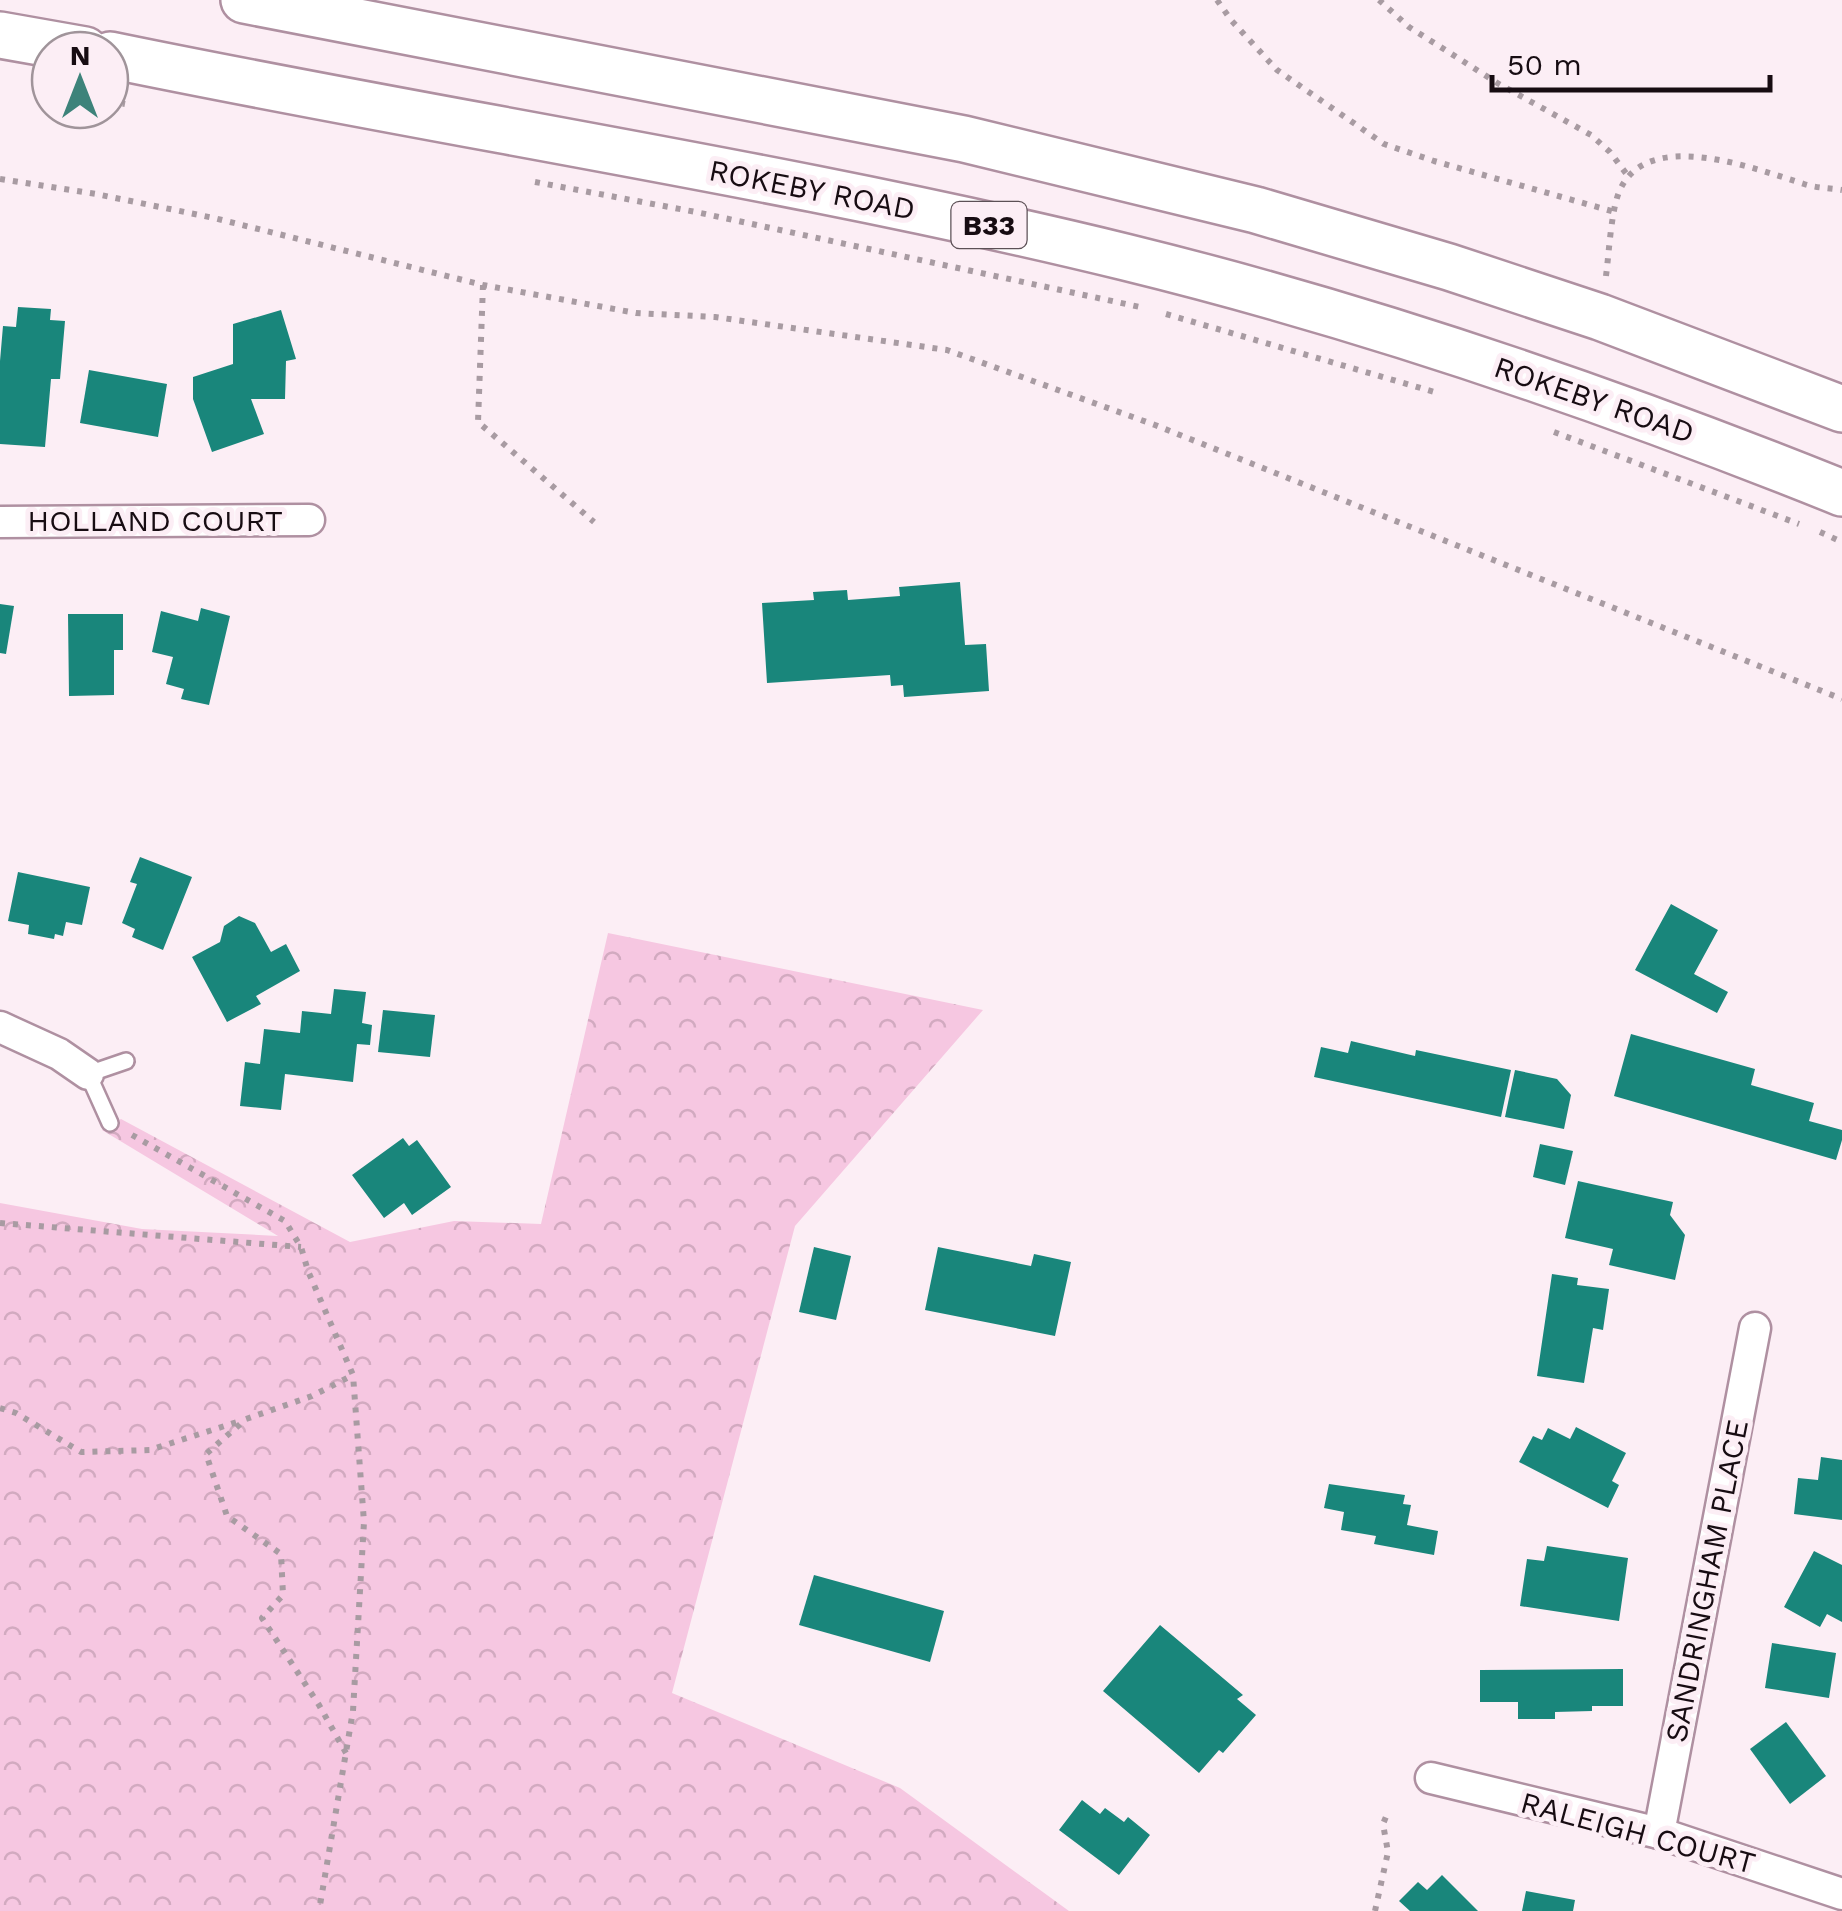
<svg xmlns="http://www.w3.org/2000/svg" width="1842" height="1911" viewBox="0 0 1842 1911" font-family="'Work Sans',sans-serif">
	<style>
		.forest { fill: url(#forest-crowns) }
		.building { fill: #19867b }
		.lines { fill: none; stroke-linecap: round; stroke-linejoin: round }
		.service-casing { stroke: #af90a1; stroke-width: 20 }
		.minor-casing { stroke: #af90a1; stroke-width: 35 }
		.primary-casing { stroke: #af90a1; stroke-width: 50 }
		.path { stroke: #a89ba2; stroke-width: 6; stroke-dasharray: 5 8; stroke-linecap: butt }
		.service { stroke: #fff; stroke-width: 15 }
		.minor { stroke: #fff; stroke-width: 30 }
		.primary { stroke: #fff; stroke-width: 45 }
		.labels { text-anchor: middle; stroke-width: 10; stroke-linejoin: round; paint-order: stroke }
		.shield { fill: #fceef5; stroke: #5c5056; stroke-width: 2.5 }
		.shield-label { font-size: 28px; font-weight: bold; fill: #170c12 }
		.street-label { font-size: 30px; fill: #170c12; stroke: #fceef5 }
	</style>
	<defs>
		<pattern id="forest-crowns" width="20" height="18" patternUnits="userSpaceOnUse" patternTransform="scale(2.5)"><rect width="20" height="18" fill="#f6c7e1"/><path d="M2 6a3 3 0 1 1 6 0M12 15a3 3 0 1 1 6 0" fill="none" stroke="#d2aac0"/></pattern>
	</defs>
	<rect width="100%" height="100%" fill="#fceef5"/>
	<polygon class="forest" points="608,933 983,1010 795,1226 672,1693 900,1788 1069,1911 0,1911 0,1203 142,1229 278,1236 102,1130 121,1119 350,1242 454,1221 541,1224"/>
	<g class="building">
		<polygon points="18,307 51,309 50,320 65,321 60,379 51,379 45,447 0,444 0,361 3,326 16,327"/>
		<polygon points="281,310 296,359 286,361 285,399 251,399 264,434 212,452 193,399 193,377 233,364 233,324"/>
		<polygon points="89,370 167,384 158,437 80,423"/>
		<polygon points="960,582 965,645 986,644 989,691 904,697 903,685 891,686 890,675 767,683 762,603 814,600 813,592 847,590 848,600 900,596 899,587"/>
		<polygon points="0,604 14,606 6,654 0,653"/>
		<polygon points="201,608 230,616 209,705 181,699 184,689 166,684 173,657 152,652 161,611 198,621"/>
		<polygon points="68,614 123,614 123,650 114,650 114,695 69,696"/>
		<polygon points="140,857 192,877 163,950 132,937 135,929 122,923 137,884 130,882"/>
		<polygon points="18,872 90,887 82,925 66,922 63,936 55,934 54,939 28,934 29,925 8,921"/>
		<polygon points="1671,904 1718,930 1694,974 1728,992 1717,1013 1635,970"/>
		<polygon points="239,916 255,923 271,952 286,944 300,971 256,996 261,1004 227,1022 192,957 220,942 224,926"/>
		<polygon points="334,989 366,992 362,1023 372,1025 370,1045 357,1044 353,1082 285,1074 281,1110 240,1106 245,1062 260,1064 264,1029 300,1033 302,1011 331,1014"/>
		<polygon points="383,1010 435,1015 430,1057 378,1052"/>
		<polygon points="1631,1034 1755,1069 1751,1085 1814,1103 1809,1121 1842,1130 1842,1140 1836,1160 1614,1096"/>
		<polygon points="1351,1041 1415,1056 1416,1050 1511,1070 1501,1117 1314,1077 1321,1047 1348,1053"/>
		<polygon points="1515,1070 1557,1079 1571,1095 1564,1129 1505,1117"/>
		<polygon points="403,1138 409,1146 417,1140 451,1187 412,1215 404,1203 384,1218 352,1175"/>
		<polygon points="1540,1144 1573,1151 1565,1185 1533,1177"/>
		<polygon points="1578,1181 1673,1202 1670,1215 1685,1235 1675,1280 1609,1265 1613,1249 1565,1238"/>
		<polygon points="814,1247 851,1256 836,1320 799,1312"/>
		<polygon points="938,1247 1031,1266 1034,1254 1071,1262 1055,1336 925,1310"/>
		<polygon points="1552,1274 1578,1278 1577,1285 1609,1289 1603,1330 1593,1328 1584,1383 1537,1376"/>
		<polygon points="1576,1427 1626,1453 1612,1481 1619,1485 1608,1508 1519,1462 1533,1436 1542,1440 1548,1428 1570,1439"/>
		<polygon points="1821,1457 1842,1460 1842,1520 1794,1514 1798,1478 1818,1480"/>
		<polygon points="1329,1484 1405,1495 1403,1504 1411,1505 1407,1525 1438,1531 1434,1555 1374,1544 1376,1536 1341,1530 1344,1512 1324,1508"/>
		<polygon points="1547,1546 1628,1558 1619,1621 1520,1606 1527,1559 1544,1561"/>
		<polygon points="1814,1551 1842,1565 1842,1622 1827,1614 1820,1627 1784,1607"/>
		<polygon points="814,1575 944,1611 930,1662 799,1625"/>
		<polygon points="1160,1625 1243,1695 1237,1699 1256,1715 1223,1753 1219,1750 1199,1773 1103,1691"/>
		<polygon points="1772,1643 1836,1653 1829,1698 1765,1688"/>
		<polygon points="1623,1669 1623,1706 1592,1706 1592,1711 1555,1712 1555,1719 1518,1719 1518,1702 1480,1702 1480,1670"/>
		<polygon points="1786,1722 1826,1776 1790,1804 1750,1749"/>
		<polygon points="1082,1800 1100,1814 1105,1808 1124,1822 1128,1817 1150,1835 1119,1875 1059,1830"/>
		<polygon points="1442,1875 1478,1911 1410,1911 1399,1901 1418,1882 1427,1890"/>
		<polygon points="1526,1891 1575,1900 1573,1911 1522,1911"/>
	</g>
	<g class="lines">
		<g class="service-casing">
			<polyline id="service" points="110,1123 88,1074 126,1061"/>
		</g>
		<g class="minor-casing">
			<g id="minor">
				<polyline points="0,522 309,520"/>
				<polyline points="0,1027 59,1054 88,1074"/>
				<polyline points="1431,1778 1659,1833 1842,1894"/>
				<polyline points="1659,1833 1755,1328"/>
			</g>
		</g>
		<g class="primary-casing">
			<g id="primary">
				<polyline points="244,0 964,139 1256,210 1449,267 1600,317 1842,409"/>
				<polyline points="0,35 85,50"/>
				<path d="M110,55C448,125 790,175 1125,257C1370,317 1608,399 1842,493"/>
			</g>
		</g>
		<g class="path">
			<polyline points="1217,0 1231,20 1277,70 1384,144 1434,161 1615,212"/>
			<polyline points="1379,0 1409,27 1499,84 1591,135 1610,152 1628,176"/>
			<polyline points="110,101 125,104"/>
			<polyline points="0,179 96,194 214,218 483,285 636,313 715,317 947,350 1155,425 1842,699"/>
			<polyline points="535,182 696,212 1140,307"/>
			<path d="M1606,276C1609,253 1611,212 1619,192C1646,126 1756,169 1804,184C1816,188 1829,188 1842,190"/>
			<polyline points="483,285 478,422 594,522"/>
			<polyline points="1166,314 1438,393"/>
			<polyline points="1554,432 1799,524"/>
			<polyline points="1820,532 1842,542"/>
			<polyline points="132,1135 285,1221 301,1247 308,1271 353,1375 364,1522 353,1711 319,1911"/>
			<polyline points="0,1223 301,1247"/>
			<polyline points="0,1408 16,1413 81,1452 150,1450 240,1421"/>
			<polyline points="346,1753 319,1705 262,1618 283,1595 281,1554 227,1516 206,1454 246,1419 312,1396 353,1375"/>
			<polyline points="1375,1911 1388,1852 1383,1824 1388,1812"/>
		</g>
		<use href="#service" class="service"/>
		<use href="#minor" class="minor"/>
		<use href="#primary" class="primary"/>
	</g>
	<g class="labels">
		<rect class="shield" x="951.5" y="202" width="75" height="46" rx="8"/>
		<g class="shield-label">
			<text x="989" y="235">B33</text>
		</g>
		<g class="street-label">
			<text transform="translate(812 190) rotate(11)" y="10">ROKEBY ROAD</text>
			<text transform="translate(1594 400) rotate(19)" y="10">ROKEBY ROAD</text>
			<text x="155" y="531">HOLLAND COURT</text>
			<text transform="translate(1707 1581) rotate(-79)" y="10">SANDRINGHAM PLACE</text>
			<text transform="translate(1638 1833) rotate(15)" y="10">RALEIGH COURT</text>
		</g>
	</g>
	<g transform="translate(80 80)"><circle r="48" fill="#fceef5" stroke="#a0949a" stroke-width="2.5"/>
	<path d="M0-8L18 38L0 25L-18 38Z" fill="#3d837a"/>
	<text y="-15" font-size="28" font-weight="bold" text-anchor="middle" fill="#170c12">N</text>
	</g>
	<path d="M1492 75v15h278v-15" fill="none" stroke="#170c12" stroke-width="5"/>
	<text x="1507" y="75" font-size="30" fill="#170c12" stroke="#fceef5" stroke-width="8" paint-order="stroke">50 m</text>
</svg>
